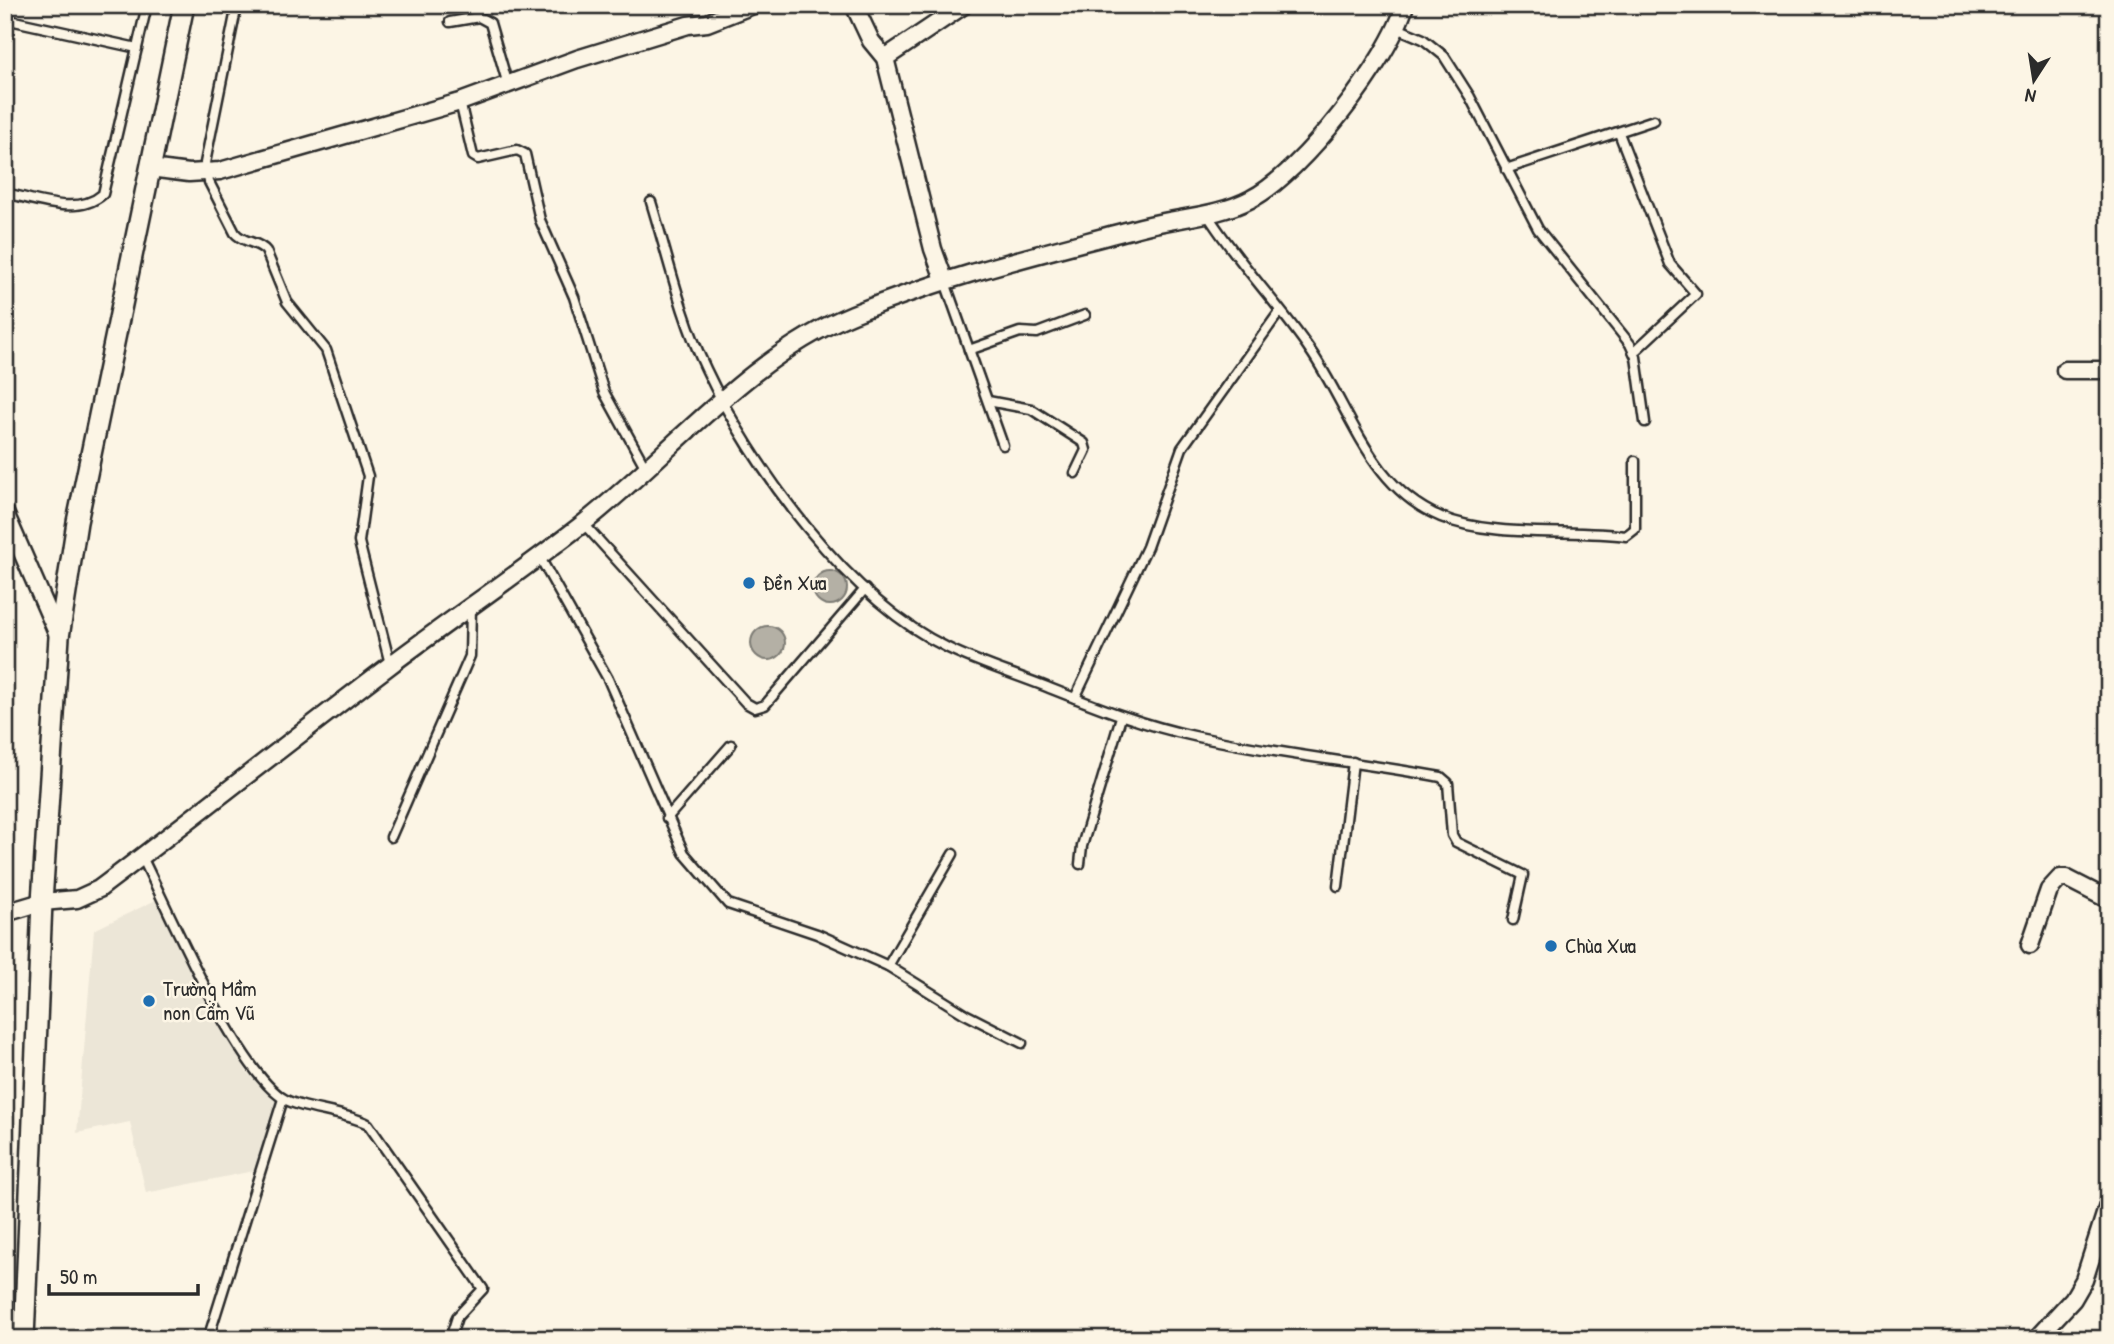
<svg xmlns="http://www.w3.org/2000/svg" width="2114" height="1344" viewBox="0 0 2114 1344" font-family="'Patrick Hand',sans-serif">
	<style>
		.built { fill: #ece6d7 }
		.water { fill: #b4b0a5; stroke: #7d7b74; stroke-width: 2 }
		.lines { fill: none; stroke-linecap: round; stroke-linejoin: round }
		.service-casing { stroke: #2b2b2b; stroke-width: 13 }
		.minor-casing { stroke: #2b2b2b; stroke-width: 21 }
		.tertiary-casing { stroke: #2b2b2b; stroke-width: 24 }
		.service { stroke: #fcf5e5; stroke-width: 8 }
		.minor { stroke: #fcf5e5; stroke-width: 16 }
		.tertiary { stroke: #fcf5e5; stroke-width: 19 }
		.poi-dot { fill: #1f6fb2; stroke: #fcf5e5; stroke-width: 2.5 }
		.labels { text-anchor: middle; stroke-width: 5; stroke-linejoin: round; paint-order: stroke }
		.poi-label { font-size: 21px; fill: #2b2b2b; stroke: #fcf5e5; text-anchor: start }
	</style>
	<rect width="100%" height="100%" fill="#fcf5e5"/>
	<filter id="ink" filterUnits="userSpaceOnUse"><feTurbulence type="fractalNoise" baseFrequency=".0143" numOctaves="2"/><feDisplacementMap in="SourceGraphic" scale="14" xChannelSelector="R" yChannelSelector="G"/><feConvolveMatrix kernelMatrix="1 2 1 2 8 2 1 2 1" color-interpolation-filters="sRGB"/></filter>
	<g filter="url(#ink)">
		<polygon class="built" points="158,899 247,1072 278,1101 258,1170 146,1193 130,1122 77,1133 94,930"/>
		<g class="water">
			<circle cx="830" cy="588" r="17"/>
			<circle cx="768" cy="643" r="17"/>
		</g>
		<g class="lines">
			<g class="service-casing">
				<g id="service">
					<path d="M237,5L205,163L209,182L235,233C243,243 258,241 266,251L287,302L326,350L368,476L359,542L390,664"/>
					<polyline points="5,19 137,48"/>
					<polyline points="450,22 479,17 490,23 508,85"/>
					<polyline points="1397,28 1423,39 1444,56 1470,97 1538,229 1630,344 1636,357 1645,422"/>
					<polyline points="460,102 473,156 478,159 517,150 525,154 540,220 574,297 604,392 647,470"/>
					<polyline points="1619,133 1670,264 1696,294 1634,352"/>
					<polyline points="1506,169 1654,120"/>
					<path d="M5,193C35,199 77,217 103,194L147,5"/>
					<path d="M651,202C668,257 681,317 706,369C752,467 848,600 948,648C979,663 1014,674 1047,687C1095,706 1142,725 1194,736C1275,754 1359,762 1441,777L1448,783L1452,835L1456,842L1523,875L1513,920"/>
					<path d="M1207,214C1238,263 1278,303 1310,350C1351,409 1369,487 1441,517C1492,538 1571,529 1626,536L1635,529V461"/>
					<polyline points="945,282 1003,445"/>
					<polyline points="969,350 1020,332 1037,333 1085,315"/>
					<polyline points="988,401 1031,409 1084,443 1086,450 1075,473"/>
					<polyline points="583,523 746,703 755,708 765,705 865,589"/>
					<polyline points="539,556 608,679 684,853 728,904 817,934 888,966 965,1014 1022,1043"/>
					<polyline points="1075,698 1147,547 1182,448 1280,311"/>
					<polyline points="667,818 731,745"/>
					<polyline points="391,837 470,656 471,606"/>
					<path d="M142,857C170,913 234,1064 281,1097C300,1110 343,1111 368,1124L483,1289L457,1317L450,1339"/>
					<polyline points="1080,864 1082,846 1121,717"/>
					<polyline points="1338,886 1353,762"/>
					<polyline points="888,966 953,854"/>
					<polyline points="208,1339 283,1099"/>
				</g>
			</g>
			<g class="minor-casing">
				<g id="minor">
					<polyline points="854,5 871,41 885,58 933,249 945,282"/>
					<polyline points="885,58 964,5"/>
					<polyline points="150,168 189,173 220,171 460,102 577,59 688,25 707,23 753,5"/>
					<polyline points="2065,370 2109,370"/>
					<polyline points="5,513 59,637"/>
					<path d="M5,913L42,902L77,899L99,889C196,816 291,740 389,666C453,618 521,572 585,522C672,453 748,357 853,314C946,276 1045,253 1141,227C1177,217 1217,217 1251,199C1301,174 1390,59 1405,5"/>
					<polyline points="2030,945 2049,890 2060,878 2066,878 2109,900"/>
					<polyline points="2036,1339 2073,1299 2084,1280 2109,1202"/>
				</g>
			</g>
			<g class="tertiary-casing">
				<polyline id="tertiary" points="24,1339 42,902 59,637 77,522 184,5"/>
			</g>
			<use href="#service" class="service"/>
			<use href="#minor" class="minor"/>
			<use href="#tertiary" class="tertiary"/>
		</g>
	</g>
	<g class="poi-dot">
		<circle cx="749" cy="583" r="7"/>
		<circle cx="1551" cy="946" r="7"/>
		<circle cx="149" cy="1001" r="7"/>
	</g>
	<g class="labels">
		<g class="poi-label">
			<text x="763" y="590">Đền Xưa</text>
			<text x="1565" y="953">Chùa Xưa</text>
			<text x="163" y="996">Trường Mầm<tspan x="163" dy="24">non Cẩm Vũ</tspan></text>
		</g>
	</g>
	<rect width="2114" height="1344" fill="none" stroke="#fcf5e5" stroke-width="28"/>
	<rect x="14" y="14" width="2086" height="1316" fill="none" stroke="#2b2b2b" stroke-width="2.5" filter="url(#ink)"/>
	<g transform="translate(2034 80) rotate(192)" stroke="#fcf5e5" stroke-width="5" paint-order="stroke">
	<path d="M0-5L12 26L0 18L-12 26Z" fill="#2b2b2b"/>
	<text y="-10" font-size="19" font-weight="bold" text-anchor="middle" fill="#2b2b2b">N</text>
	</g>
	<path d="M49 1284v10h149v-10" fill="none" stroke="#2b2b2b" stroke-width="3.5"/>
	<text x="60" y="1284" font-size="21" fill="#2b2b2b" stroke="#fcf5e5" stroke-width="5" paint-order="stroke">50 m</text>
</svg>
